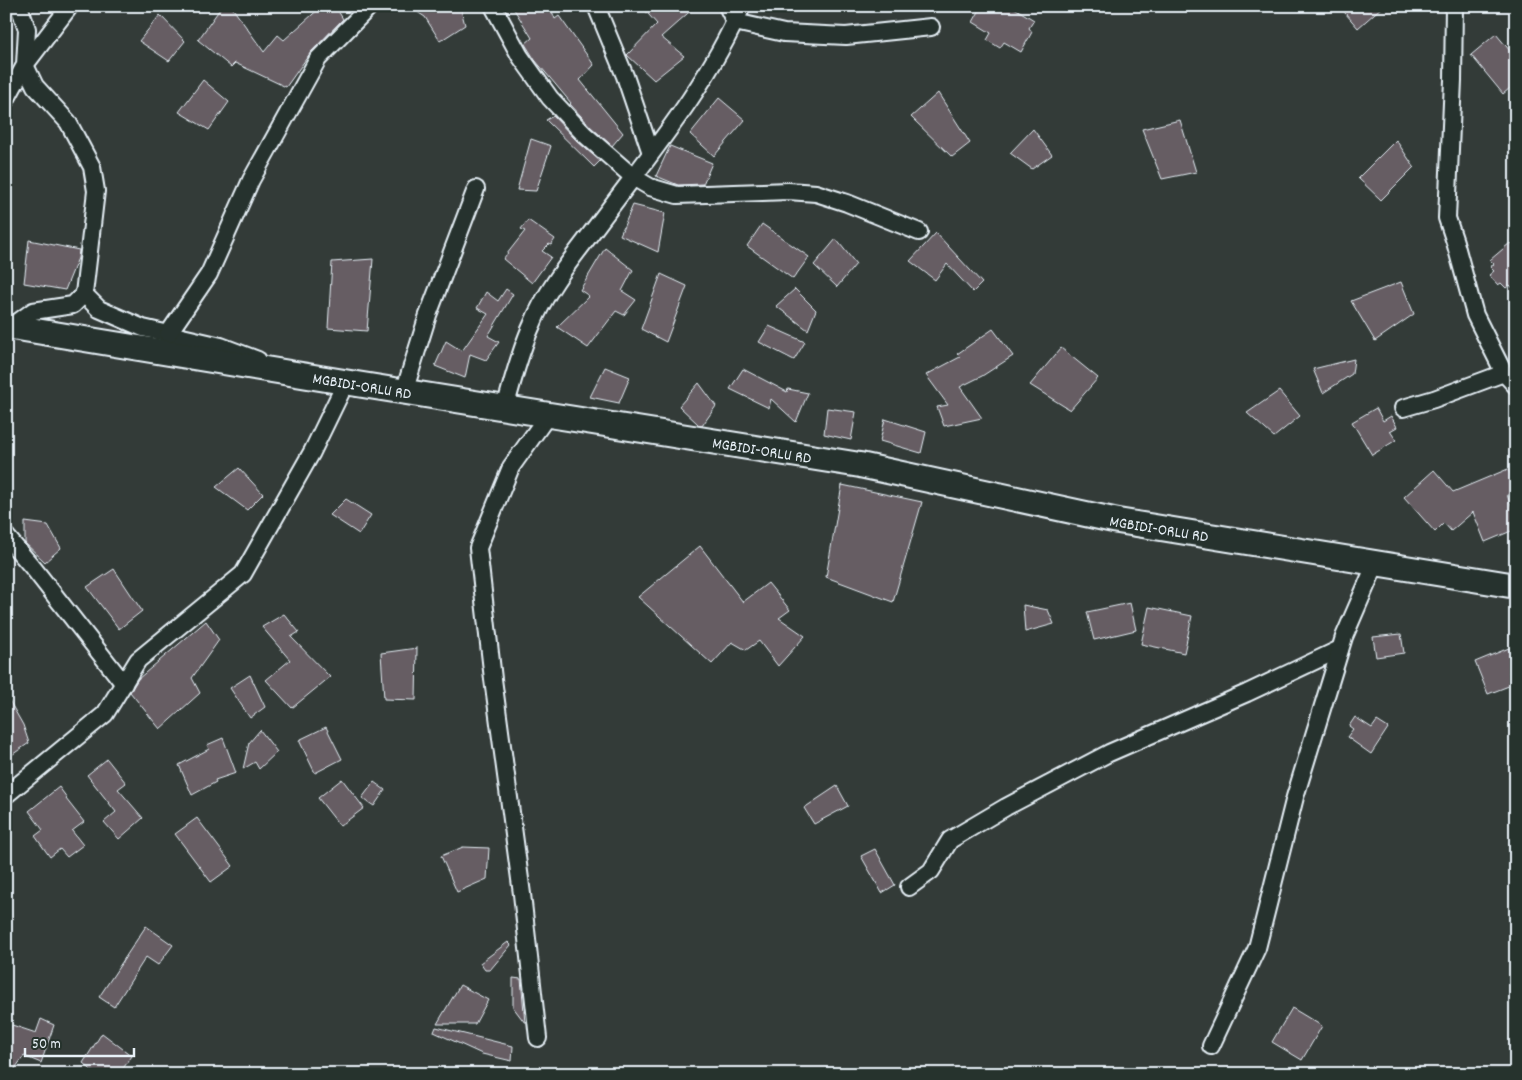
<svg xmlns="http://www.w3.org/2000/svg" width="1522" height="1080" viewBox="0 0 1522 1080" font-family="Dekko,sans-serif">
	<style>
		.building { fill: #665d63; stroke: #e8f1f8 }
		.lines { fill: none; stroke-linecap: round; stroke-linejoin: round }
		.street-casing { stroke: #e8f1f8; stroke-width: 20 }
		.secondary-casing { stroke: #e8f1f8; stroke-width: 28 }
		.street { stroke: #26332d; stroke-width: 16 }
		.secondary { stroke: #26332d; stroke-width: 24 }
		.labels { text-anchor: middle; stroke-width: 5; stroke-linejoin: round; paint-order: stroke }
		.street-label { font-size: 16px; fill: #e8f1f8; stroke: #26332d }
	</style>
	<rect width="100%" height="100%" fill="#333b38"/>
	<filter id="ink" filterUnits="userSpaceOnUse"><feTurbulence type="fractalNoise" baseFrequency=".02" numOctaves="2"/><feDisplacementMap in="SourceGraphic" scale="10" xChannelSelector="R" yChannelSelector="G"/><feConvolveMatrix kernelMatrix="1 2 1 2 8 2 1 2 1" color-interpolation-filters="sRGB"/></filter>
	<g filter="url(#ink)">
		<g class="building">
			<polygon points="222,6 231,6 264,52 278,35 284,40 322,6 335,6 343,19 311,52 286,87 235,63 231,67 198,40"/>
			<polygon points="408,6 460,6 465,25 440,41 425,17"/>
			<polygon points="512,6 550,6 555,19 559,16 594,65 580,80 623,133 612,146 591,127 570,104 571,103 535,60 525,44 532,38"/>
			<polygon points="641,6 696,6 661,37 684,56 654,80 627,55 657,24"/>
			<polygon points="982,6 1011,6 1034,20 1029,28 1032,32 1021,52 1004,42 1000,48 987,40 991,33 973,22"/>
			<polygon points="1339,6 1383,6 1358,28"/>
			<polygon points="160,15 185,41 169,61 139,41"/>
			<polygon points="1496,34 1516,58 1516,83 1503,94 1471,55"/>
			<polygon points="203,80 229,102 209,130 179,112"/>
			<polygon points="938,93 970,143 952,157 911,117"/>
			<polygon points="719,98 745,120 714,156 690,134"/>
			<polygon points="553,116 577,141 600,161 594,167 546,120"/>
			<polygon points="1180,120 1196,172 1162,179 1142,129"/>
			<polygon points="1033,129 1052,155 1032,169 1010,153"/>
			<polygon points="531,139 551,146 536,191 517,190"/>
			<polygon points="1396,140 1414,167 1381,200 1358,178"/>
			<polygon points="670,146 712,163 703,184 678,185 656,176"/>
			<polygon points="633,205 665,213 658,252 620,235"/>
			<polygon points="528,220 555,239 551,245 549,244 542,251 551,257 532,283 503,259 525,231 521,229"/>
			<polygon points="762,224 809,257 793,279 747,246"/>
			<polygon points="936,233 982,283 973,292 947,264 935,280 910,261"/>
			<polygon points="836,239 856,264 837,287 814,265"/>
			<polygon points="29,240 79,250 78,258 65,290 24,283"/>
			<polygon points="1510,243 1516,249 1516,292 1510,285 1506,288 1501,283 1498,285 1489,275 1494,271 1490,267 1494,264 1490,260"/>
			<polygon points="605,248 633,270 622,291 636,300 624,315 616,311 588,348 557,327 589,296 580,290"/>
			<polygon points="373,259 367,331 328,328 332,262"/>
			<polygon points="661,274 687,286 666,342 641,329"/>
			<polygon points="1401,282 1414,314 1375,341 1351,301"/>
			<polygon points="506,289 513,294 488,336 499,342 486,360 470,354 465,378 435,366 446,341 462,351 488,314 477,308 486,292 498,301"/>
			<polygon points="795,289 816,310 808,330 776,306"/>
			<polygon points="769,326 805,342 794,360 759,342"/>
			<polygon points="993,329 1013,356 982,376 960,387 982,418 944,426 937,407 948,405 926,375 960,357 957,354"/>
			<polygon points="1061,348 1098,378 1070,410 1030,385"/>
			<polygon points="1354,359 1352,374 1323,393 1313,369"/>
			<polygon points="605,367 630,377 619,403 590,397"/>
			<polygon points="743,369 787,392 788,389 808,393 796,422 771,399 769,408 730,389"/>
			<polygon points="699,383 716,406 702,426 699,425 679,406"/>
			<polygon points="1279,391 1300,416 1274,437 1247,413"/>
			<polygon points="827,408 856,412 851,440 824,434"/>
			<polygon points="1376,408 1383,421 1391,416 1397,427 1390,431 1396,440 1372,455 1352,422"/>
			<polygon points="885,419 926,432 921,453 880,441"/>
			<polygon points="239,468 263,494 247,510 216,487"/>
			<polygon points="1508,469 1516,487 1516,491 1507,495 1516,517 1516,529 1485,542 1473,512 1451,531 1444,523 1435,532 1404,497 1434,470 1453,492"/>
			<polygon points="842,485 922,502 893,602 826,577"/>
			<polygon points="346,499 371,515 359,534 330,515"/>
			<polygon points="25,522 48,525 61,548 45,562 25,543"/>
			<polygon points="700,546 743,602 768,583 790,610 779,618 805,636 778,666 759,641 746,650 732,642 712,664 638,597"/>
			<polygon points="114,569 142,611 119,629 87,587"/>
			<polygon points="1130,603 1136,630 1094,640 1087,612"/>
			<polygon points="1023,605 1048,610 1054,624 1025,632"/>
			<polygon points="1149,607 1192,616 1184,653 1141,644"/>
			<polygon points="284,614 299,632 291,637 330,677 292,708 266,680 290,660 262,627"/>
			<polygon points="206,621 219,640 192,678 200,693 160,729 130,692 138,679"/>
			<polygon points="1401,634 1404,653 1376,657 1373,637"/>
			<polygon points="417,648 416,700 384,699 381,653"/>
			<polygon points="1509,648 1516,664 1516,669 1509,672 1514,684 1488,694 1475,662"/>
			<polygon points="250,675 265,707 250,718 230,688"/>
			<polygon points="6,695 23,725 29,743 6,759"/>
			<polygon points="1355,717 1372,728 1377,721 1388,728 1371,754 1347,737 1353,729 1349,726"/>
			<polygon points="326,727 342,759 315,773 299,740"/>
			<polygon points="260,730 277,752 259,769 255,762 243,769 249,743"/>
			<polygon points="223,738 236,773 215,780 216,782 192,795 179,765 209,749 207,745"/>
			<polygon points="107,759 126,783 118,789 143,818 119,839 104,822 116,812 87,775"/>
			<polygon points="342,779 364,808 340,826 318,798"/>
			<polygon points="374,782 385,790 374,806 362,798"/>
			<polygon points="837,786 848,806 814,824 804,808"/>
			<polygon points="59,787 67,798 66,799 84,822 72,831 83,845 67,857 60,849 50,857 35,836 43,830 29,811"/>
			<polygon points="197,818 233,866 211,882 175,834"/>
			<polygon points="463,847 489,848 487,879 457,892 441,856"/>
			<polygon points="875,849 895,885 882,893 861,856"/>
			<polygon points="146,926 173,945 158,965 146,957 114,1007 99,997"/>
			<polygon points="508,942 511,945 490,970 485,970 480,963"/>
			<polygon points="513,978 521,979 525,1023 513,1007"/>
			<polygon points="460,985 488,1000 475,1024 437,1024"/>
			<polygon points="1292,1008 1322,1026 1302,1060 1272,1042"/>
			<polygon points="41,1019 54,1025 41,1063 24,1056 11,1074 6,1074 6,1039 12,1025 36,1033"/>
			<polygon points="436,1027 513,1046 512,1061 482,1054 434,1032"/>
			<polygon points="102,1033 132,1056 119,1074 96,1074 83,1063"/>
		</g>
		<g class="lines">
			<g class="street-casing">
				<g id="street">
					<polyline points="493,6 520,56 550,98 584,134 633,177 650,187 677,195 788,191 816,193 847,203 919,232"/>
					<polyline points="596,6 625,76 651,153"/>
					<polyline points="727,6 735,22 784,33 846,36 931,27"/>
					<polyline points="1454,6 1453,80 1447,218 1455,242 1475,315 1504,373 1516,386"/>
					<polyline points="6,100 25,65 70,6"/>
					<polyline points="84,294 99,309 143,328 221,346 258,360"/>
					<polyline points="11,327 33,311 73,305 84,294 96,191 92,167 68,122 35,86 25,65 27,29 19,6"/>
					<polyline points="168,334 209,274 251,180 318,59 370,6"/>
					<polyline points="404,392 428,315 476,189"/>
					<path d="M505,408C513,380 520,351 532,325C546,289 575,255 598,224C650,154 707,87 742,6"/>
					<polyline points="1403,408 1434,399 1504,373"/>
					<polyline points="6,536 34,569 124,684"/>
					<polyline points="6,795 105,714 138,660 243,574 312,452 346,382"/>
					<polyline points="909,887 931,871 950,840 1006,807 1109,753 1247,693 1340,649"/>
					<polyline points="538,1038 522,894 493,679 478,548 511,467 548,415"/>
					<polyline points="1211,1046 1257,948 1295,797 1344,637 1376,563"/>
				</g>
			</g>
			<g class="secondary-casing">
				<g id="secondary">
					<path id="s1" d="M6,326L338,381L860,465L1118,521L1516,586"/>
				</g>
			</g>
			<use href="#street" class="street"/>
			<use href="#secondary" class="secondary"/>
		</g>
	</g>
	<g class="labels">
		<g class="street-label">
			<text dy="6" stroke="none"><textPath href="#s1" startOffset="361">MGBIDI-ORLU RD</textPath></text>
			<text dy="6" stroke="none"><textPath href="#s1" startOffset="766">MGBIDI-ORLU RD</textPath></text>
			<text dy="6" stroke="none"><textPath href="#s1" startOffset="1171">MGBIDI-ORLU RD</textPath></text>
		</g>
	</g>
	<rect width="1522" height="1080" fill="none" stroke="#26332d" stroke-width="25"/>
	<rect x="12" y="12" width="1497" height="1055" fill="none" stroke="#e8f1f8" stroke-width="2" filter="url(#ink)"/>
	<path d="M25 1048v8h109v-8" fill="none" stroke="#e8f1f8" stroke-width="2.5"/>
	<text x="32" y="1048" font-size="15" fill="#e8f1f8" stroke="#26332d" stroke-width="4" paint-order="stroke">50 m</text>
</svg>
